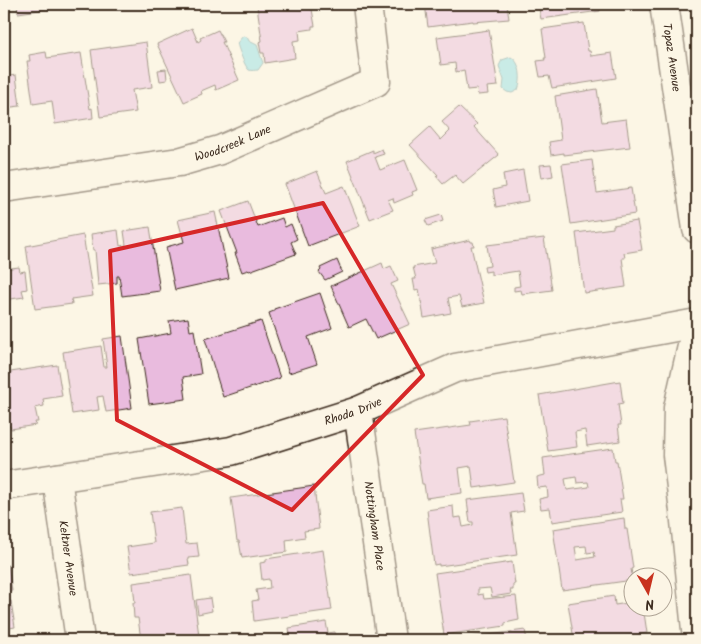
<svg xmlns="http://www.w3.org/2000/svg" width="701" height="644" viewBox="0 0 701 644" font-family="Kalam,sans-serif">
	<style>
		.water { fill: #8ddee7; stroke: #6c9697 }
		.building { fill: #e9bbde; stroke: #3b2a1e; fill-rule: evenodd }
		.lines { fill: none; stroke-linecap: round; stroke-linejoin: round }
		.minor-casing { stroke: #3b2a1e; stroke-width: 31 }
		.minor { stroke: #fcf5e5; stroke-width: 28 }
		.marked { fill: none; stroke: #d62828; stroke-width: 4; stroke-linejoin: round }
		.labels { text-anchor: middle; stroke-width: 5; stroke-linejoin: round; paint-order: stroke }
		.street-label { font-size: 12px; fill: #3b2a1e; stroke: #fcf5e5 }
	</style>
	<rect width="100%" height="100%" fill="#fcf5e5"/>
	<filter id="ink" filterUnits="userSpaceOnUse"><feTurbulence type="fractalNoise" baseFrequency=".02" numOctaves="2"/><feDisplacementMap in="SourceGraphic" scale="10" xChannelSelector="R" yChannelSelector="G"/><feConvolveMatrix kernelMatrix="1 2 1 2 8 2 1 2 1" color-interpolation-filters="sRGB"/></filter>
	<g filter="url(#ink)">
		<g class="water">
			<path d="M243,36L247,37L249,41L257,45L263,63L258,70C255,70 252,71 249,70C245,67 238,48 237,43Z"/>
			<path d="M511,57C521,62 522,80 518,90L512,93L507,92L503,89L504,80L499,66L502,60Z"/>
		</g>
		<g class="building">
			<polygon points="17,4 76,4 76,5 18,13"/>
			<polygon points="274,4 311,4 315,26 312,26 312,29 299,31 300,40 293,41 295,58 265,63 264,53 261,53 259,42 262,41 257,6"/>
			<polygon points="425,4 507,4 509,19 473,22 473,21 428,27"/>
			<polygon points="538,4 599,4 600,11 541,19"/>
			<polygon points="584,23 588,51 590,51 591,56 612,53 616,78 552,88 549,76 540,77 537,61 545,60 544,58 546,58 542,29"/>
			<polygon points="192,28 198,42 201,40 200,38 218,30 224,42 222,42 239,80 216,90 215,85 201,91 202,94 184,102 157,44"/>
			<polygon points="489,30 498,86 487,87 488,94 478,95 477,89 467,90 464,70 456,72 455,63 441,65 437,37"/>
			<polygon points="146,42 152,87 132,90 136,112 100,117 91,50"/>
			<polygon points="46,52 47,58 81,53 90,109 92,108 93,118 55,124 52,101 33,104 27,61 30,61 29,55"/>
			<polygon points="166,69 167,80 160,81 158,70"/>
			<polygon points="16,75 20,106 4,108 4,77"/>
			<polygon points="597,89 602,122 626,119 630,147 564,155 564,153 551,155 549,142 561,140 555,96"/>
			<polygon points="459,107 477,124 474,127 499,155 463,184 455,175 443,184 436,176 438,175 410,145 430,127 441,140 450,131 442,122"/>
			<polygon points="382,149 384,154 375,157 380,170 405,160 417,190 412,192 413,195 394,203 393,198 388,200 393,210 370,219 347,161 373,150 373,153"/>
			<polygon points="592,160 597,193 631,188 635,214 571,224 562,164"/>
			<polygon points="551,164 553,176 542,178 540,165"/>
			<polygon points="523,170 528,201 496,207 493,190 505,187 503,174"/>
			<polygon points="317,171 326,193 344,186 360,226 308,246 285,184"/>
			<polygon points="248,201 258,227 282,218 285,227 291,224 297,239 291,242 296,254 249,271 248,270 242,272 235,253 237,253 221,211"/>
			<polygon points="215,212 229,278 175,290 166,247 184,242 178,220"/>
			<polygon points="441,215 443,221 428,226 425,220"/>
			<polygon points="637,221 642,250 624,253 625,258 622,258 626,287 584,293 576,233 613,228 613,225"/>
			<polygon points="150,227 160,291 122,296 119,276 117,276 117,283 98,285 95,250 93,250 91,234 118,230 120,246 126,245 124,231"/>
			<polygon points="83,235 93,296 71,299 72,304 35,309 26,246"/>
			<polygon points="544,238 552,290 522,294 521,290 514,291 514,287 520,286 518,271 491,275 491,271 485,272 484,267 490,266 487,245"/>
			<polygon points="470,240 471,242 473,242 474,246 471,246 484,303 462,307 459,296 448,298 451,313 424,318 419,289 415,290 413,279 416,279 413,267 435,263 431,249"/>
			<polygon points="337,260 342,272 325,280 319,272 321,270 320,268"/>
			<polygon points="382,263 384,269 391,266 398,281 391,284 410,324 376,339 366,319 349,327 331,286"/>
			<polygon points="19,267 20,272 25,271 27,289 22,290 24,297 4,300 4,269"/>
			<polygon points="320,293 332,328 308,337 317,364 289,373 269,313 274,311 274,309"/>
			<polygon points="188,318 190,331 194,330 201,374 183,377 186,399 149,404 139,339 171,333 169,321"/>
			<polygon points="261,321 280,378 223,397 205,339"/>
			<polygon points="122,336 132,408 106,412 103,396 97,397 99,410 72,414 63,352 101,346 104,367 107,367 103,339"/>
			<polygon points="57,365 62,396 43,399 44,406 35,408 38,422 35,422 36,425 11,429 10,426 8,426 4,394 4,373"/>
			<polygon points="620,381 623,403 618,404 621,425 618,425 620,441 587,446 585,430 575,432 577,447 548,451 539,395"/>
			<polygon points="504,416 514,482 474,488 471,466 459,468 462,493 426,498 424,484 422,484 414,433 471,425 470,421"/>
			<path d="M613,448L615,461H617L623,499H620L622,512L552,522L550,508L541,509L539,499L548,497L547,487L538,488L537,477L545,475L543,458ZM576,477L577,483L588,482L589,487L567,490L565,479Z"/>
			<polygon points="314,486 319,529 304,531 305,537 286,540 287,552 242,558 239,541 237,541 231,498"/>
			<polygon points="521,493 524,511 511,513 517,555 439,566 439,564 434,565 427,510 453,506 454,518 461,517 463,527 473,525 473,522 470,522 467,500"/>
			<polygon points="182,508 186,544 197,543 199,557 188,558 189,565 131,573 127,547 154,543 150,512"/>
			<path d="M624,518L625,529H627L633,568L631,569L633,580L562,590L553,529ZM586,546L587,553L594,552L595,557L577,560L575,547Z"/>
			<polygon points="323,550 332,610 254,621 252,601 258,600 256,590 270,588 269,579 262,580 260,563 266,562 266,559"/>
			<polygon points="512,562 515,584 513,584 513,590 510,590 511,594 492,597 490,588 478,589 478,595 483,594 484,599 516,596 519,620 505,623 505,626 444,635 435,573"/>
			<polygon points="8,565 12,591 4,592 4,566"/>
			<polygon points="191,575 199,636 172,640 141,640 138,618 134,618 133,603 135,603 133,583"/>
			<polygon points="614,596 615,605 634,602 634,606 643,606 647,633 620,637 621,640 574,640 568,603"/>
			<polygon points="210,598 212,611 198,614 196,600"/>
			<polygon points="11,601 15,627 4,629 4,602"/>
			<polygon points="326,622 328,633 335,632 336,640 257,640 257,639 290,634 289,628"/>
			<polygon points="525,630 527,640 452,640"/>
		</g>
		<g class="lines">
			<g class="minor-casing">
				<g id="minor">
					<path id="s1" d="M664,4L697,229"/>
					<path id="s2" d="M4,188L179,162L220,150L376,82L367,4"/>
					<polyline points="697,324 678,408 677,455 684,511 697,640"/>
					<path id="s3" d="M358,411L391,640"/>
					<path id="s4" d="M57,478L80,640"/>
					<path id="s5" d="M4,486L231,451L358,411L455,368L697,323"/>
				</g>
			</g>
			<use href="#minor" class="minor"/>
		</g>
	</g>
	<path d="M0 0H701V644H0ZM323,203L423,375L292,510L117,420L110,251Z" fill="#fcf5e5" fill-opacity=".55" fill-rule="evenodd"/>
	<path class="marked" d="M323,203L423,375L292,510L117,420L110,251Z"/>
	<g class="labels">
		<g class="street-label">
			<text dy="4" stroke="none"><textPath href="#s1" startOffset="54">Topaz Avenue</textPath></text>
			<text dy="4" stroke="none"><textPath href="#s2" startOffset="234">Woodcreek Lane</textPath></text>
			<text dy="4" stroke="none"><textPath href="#s5" startOffset="358">Rhoda Drive</textPath></text>
			<text dy="4" stroke="none"><textPath href="#s3" startOffset="116">Nottingham Place</textPath></text>
			<text dy="4" stroke="none"><textPath href="#s4" startOffset="81">Keltner Avenue</textPath></text>
		</g>
	</g>
	<rect width="701" height="644" fill="none" stroke="#fcf5e5" stroke-width="20"/>
	<rect x="10" y="10" width="681" height="624" fill="none" stroke="#3b2a1e" stroke-width="2" filter="url(#ink)"/>
	<g transform="translate(648 592) rotate(172)"><circle r="24" fill="#fcf5e5" stroke="#afa495"/>
	<path d="M0-4L9 19L0 12L-9 19Z" fill="#c8321e"/>
	<text y="-8" font-size="14" font-weight="bold" text-anchor="middle" fill="#3b2a1e">N</text>
	</g>
</svg>
